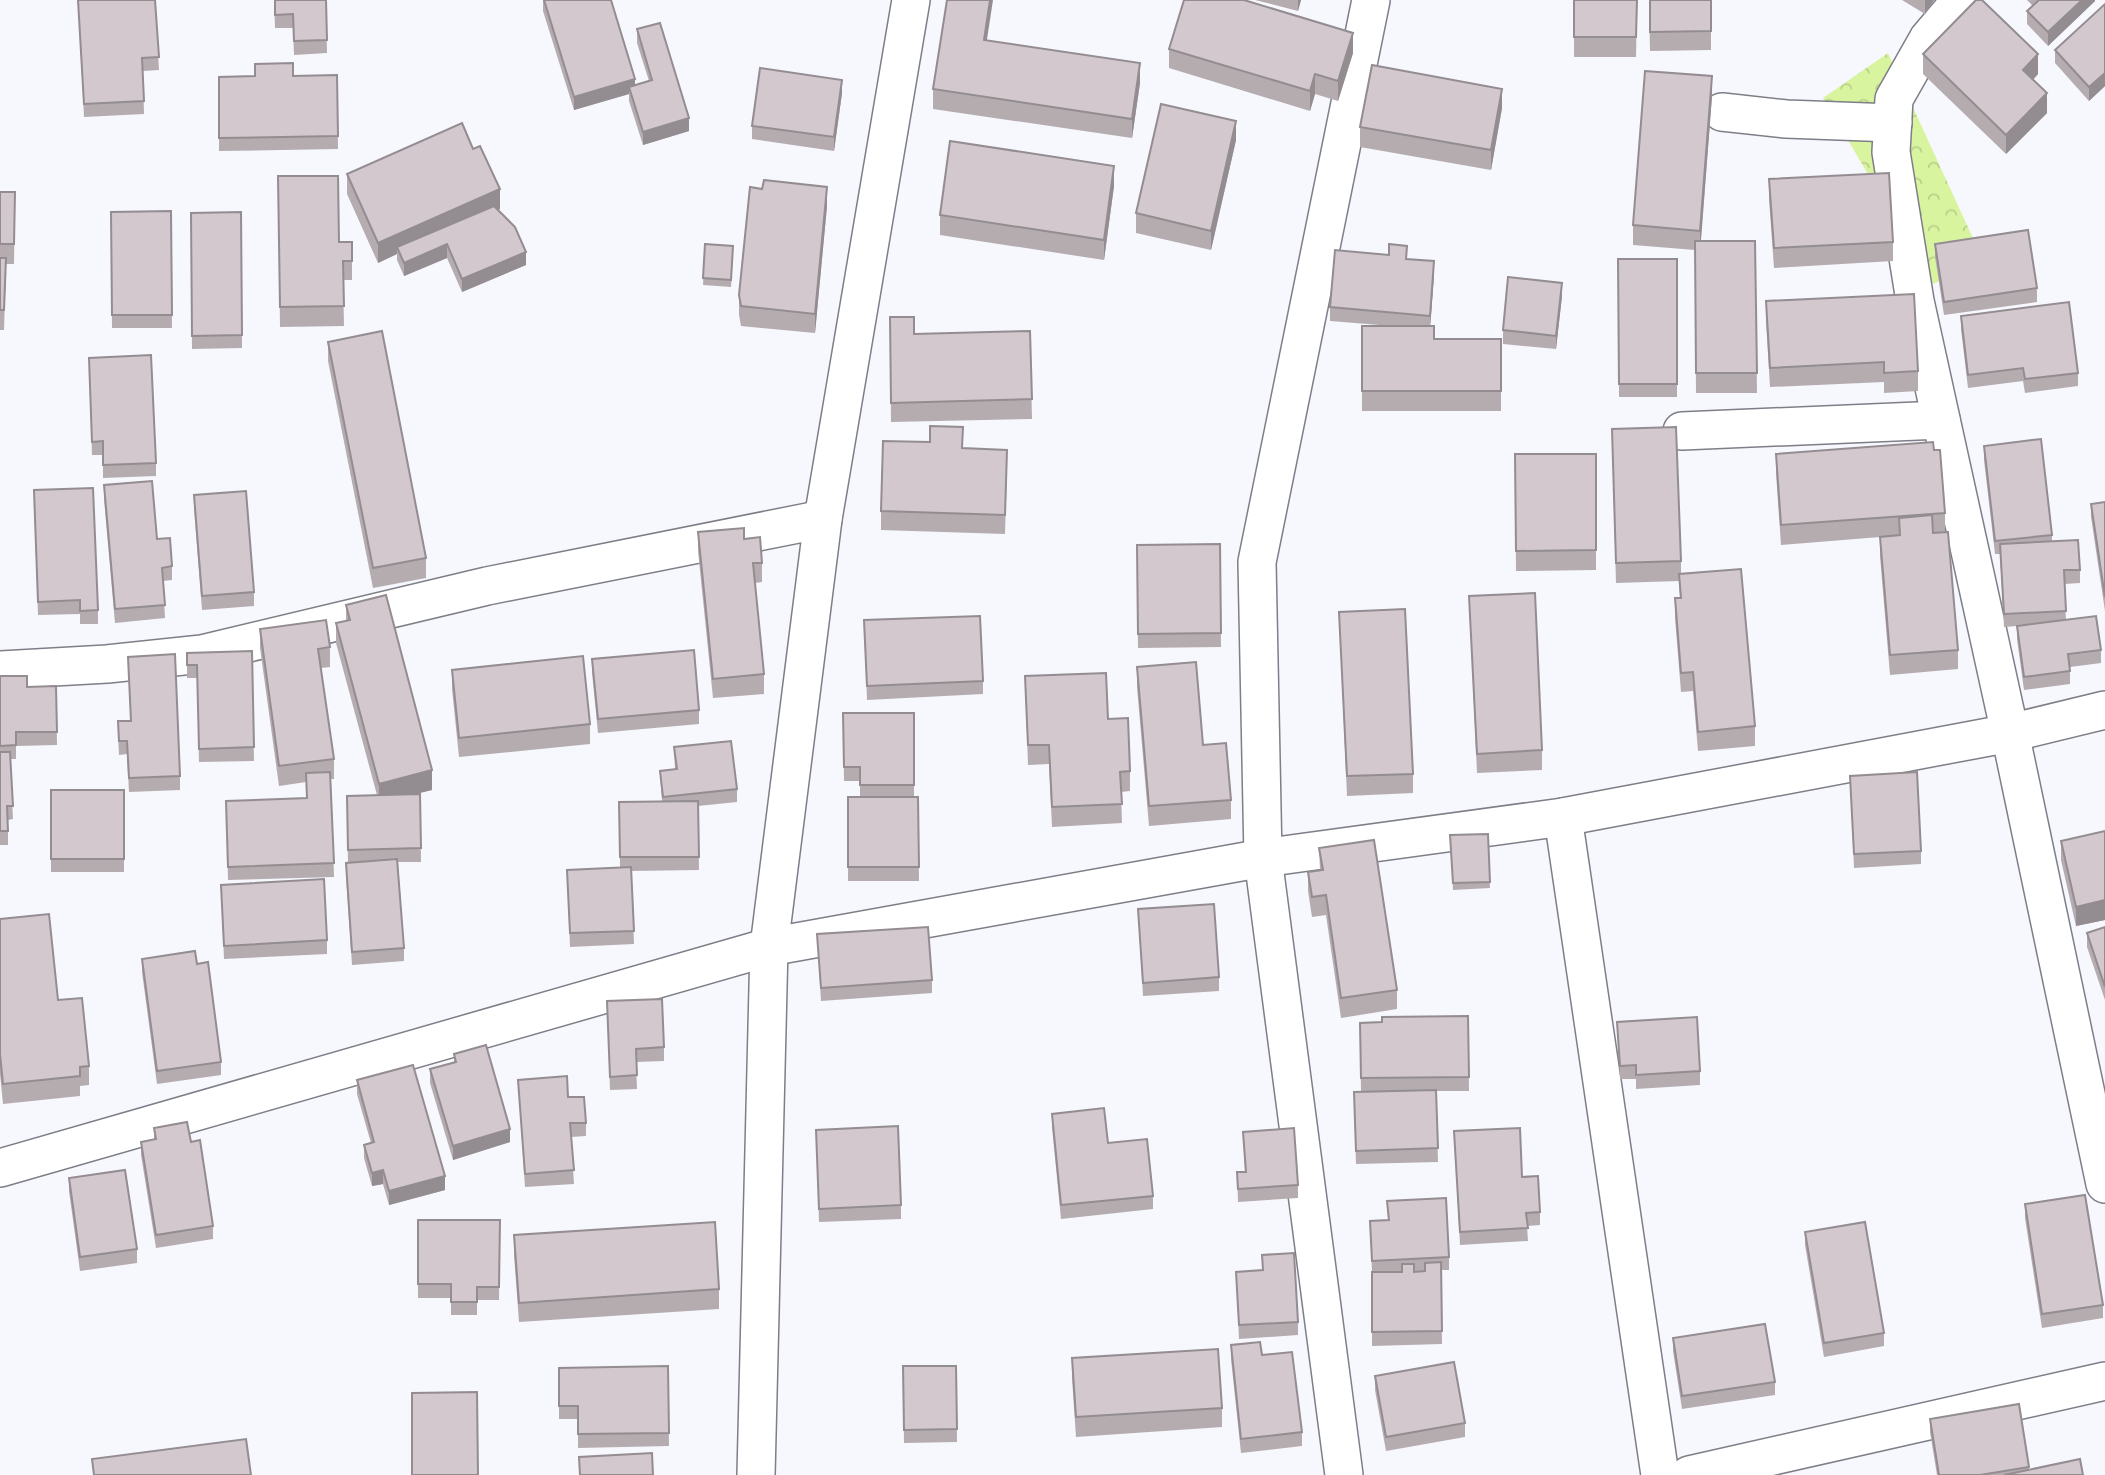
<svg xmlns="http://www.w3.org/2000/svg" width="2105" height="1475" viewBox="0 0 2105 1475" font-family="Jost,sans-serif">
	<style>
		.forest { fill: url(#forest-crowns) }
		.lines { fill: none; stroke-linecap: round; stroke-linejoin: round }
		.street-casing { stroke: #7d7e87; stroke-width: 40 }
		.street { stroke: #fff; stroke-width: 37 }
		.wall { fill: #b5acb0 }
		.shaded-wall { fill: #938c90 }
		.building { fill: #d2c8cd; stroke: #938c90; stroke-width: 2 }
	</style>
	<defs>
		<pattern id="forest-crowns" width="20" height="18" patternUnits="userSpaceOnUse" patternTransform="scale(1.75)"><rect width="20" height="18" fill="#d9f49f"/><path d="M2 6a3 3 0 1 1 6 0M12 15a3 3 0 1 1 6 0" fill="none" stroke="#b9d088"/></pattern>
	</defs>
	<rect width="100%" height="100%" fill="#f7f7fe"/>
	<polygon class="forest" points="1888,53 1983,260 1933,284 1823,98"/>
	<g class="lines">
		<g class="street-casing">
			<g id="street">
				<polyline points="1961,0 1928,39 1894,99 1891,152 1915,301 2010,733 2105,1184"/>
				<polyline points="1722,112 1786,119 1893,123"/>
				<polyline points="1682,431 1941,420"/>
				<polyline points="0,670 107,664 202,654 487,586 823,519"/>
				<polyline points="1563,817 1660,1475"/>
				<polyline points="0,1168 769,947 1263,858 1563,817 2010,733 2105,710"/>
				<polyline points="756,1475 769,947 823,519 911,0"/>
				<polyline points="1344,1475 1263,858 1257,562 1371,0"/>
				<polyline points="1689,1475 2105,1381"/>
			</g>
		</g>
		<use href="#street" class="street"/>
	</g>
	<g class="wall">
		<polygon points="78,0 156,0 155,2 159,70 143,71 144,114 84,117"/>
		<polygon points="274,0 326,0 327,53 294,55 293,28 275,28"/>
		<polygon points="543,0 611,0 635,86 649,81 637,43 637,29 689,131 643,145 629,101 629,94 574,110 543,11"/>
		<polygon points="1255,0 1301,0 1298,11"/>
		<polygon points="1574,0 1637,0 1636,57 1574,57"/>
		<polygon points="1649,0 1711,0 1711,50 1650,51"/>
		<polygon points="1902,0 1934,0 1925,14"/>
		<polygon points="2027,0 2095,0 2095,1 2048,46 2027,24 2027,11 2033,6"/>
		<polygon points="2105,4 2105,86 2089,101 2055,63 2055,50"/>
		<polygon points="987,40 1140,83 1132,138 933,109 933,89"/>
		<polygon points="1169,49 1353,53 1338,101 1315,94 1310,111 1169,68"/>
		<polygon points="1923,54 2038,74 2033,80 2047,113 2006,154 1923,74"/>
		<polygon points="337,75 338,149 219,151 219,77"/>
		<polygon points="842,93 834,151 752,139 752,126"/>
		<polygon points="1712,96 1701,241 1755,241 1757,393 1696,393 1695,250 1633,245 1633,225"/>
		<polygon points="1502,108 1491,170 1360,147 1360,127"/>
		<polygon points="1236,140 1211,250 1136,233 1136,213"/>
		<polygon points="347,174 500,209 498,210 526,265 462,292 447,258 404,276 397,260 397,254 378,263 347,194"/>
		<polygon points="278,176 339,242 352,242 352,280 343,280 344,326 280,327"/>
		<polygon points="1769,179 1893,242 1893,261 1774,268 1769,199"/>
		<polygon points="1114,186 1104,260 940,235 940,215"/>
		<polygon points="0,192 15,192 14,264 6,264 4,330 0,330"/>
		<polygon points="827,206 815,333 741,326 739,315 739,295"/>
		<polygon points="171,211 172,328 112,328 111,212"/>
		<polygon points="241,212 242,348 192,349 191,213"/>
		<polygon points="705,244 733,253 731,287 703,285"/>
		<polygon points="1935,244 2037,288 2037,302 1944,315 1935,257"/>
		<polygon points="1407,259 1434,275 1430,326 1434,339 1501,339 1501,411 1362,411 1362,326 1392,326 1330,321 1330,307"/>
		<polygon points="1618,259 1677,259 1677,397 1619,397"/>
		<polygon points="1562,296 1556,349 1503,344 1503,330"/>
		<polygon points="1766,301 1918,371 1918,391 1884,393 1884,382 1770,387 1766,321"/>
		<polygon points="1961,316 2078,373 2078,386 2025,393 2023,381 1968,388 1961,329"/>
		<polygon points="890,317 914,334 1030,331 1032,419 891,422"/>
		<polygon points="328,342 426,558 426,578 373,588 328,361"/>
		<polygon points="89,358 156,463 156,476 103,478 103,455 92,455"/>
		<polygon points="1612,429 1681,561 1681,574 1755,726 1755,746 1698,751 1693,691 1681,692 1675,618 1675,598 1680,598 1679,581 1616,583"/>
		<polygon points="1984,446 2052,535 2052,541 2080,570 2080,583 2064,584 2066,620 2101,650 2101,663 2070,667 2070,684 2024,690 2017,639 2017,626 2004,627 2000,554 1995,554 1984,460"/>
		<polygon points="962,448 1007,469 1005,534 881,530 881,511"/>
		<polygon points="1934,450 1945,513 1945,532 1958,650 1958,669 1890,675 1880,556 1880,537 1781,545 1776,473 1776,454"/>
		<polygon points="1515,454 1596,454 1596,570 1516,571"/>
		<polygon points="104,485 172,566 172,580 163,581 165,618 115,623 104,499"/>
		<polygon points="194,495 254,592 254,606 202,610 194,508"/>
		<polygon points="2105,502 2105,611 2091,517 2091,504"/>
		<polygon points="34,503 98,610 98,624 80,624 80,614 38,615"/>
		<polygon points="698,532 744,539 762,563 762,582 755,583 764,674 764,694 713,698 698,551"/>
		<polygon points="1220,544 1221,647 1138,648 1137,545"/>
		<polygon points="1469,596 1542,750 1542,770 1477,773"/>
		<polygon points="346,605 432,790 414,794 420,794 421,862 398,862 404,948 404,961 352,965 346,876 346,863 348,863 347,796 377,795 336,643 336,623 346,621"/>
		<polygon points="1339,612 1413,774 1413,793 1347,796"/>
		<polygon points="864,620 983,681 983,694 867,700"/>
		<polygon points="260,629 330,647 330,667 321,668 334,759 334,779 331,779 334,877 228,880 226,801 307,798 306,782 279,786 260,648"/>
		<polygon points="252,651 254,761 199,762 197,678 187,678 187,653"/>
		<polygon points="128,657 180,776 180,790 129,792 127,754 119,755 118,735 118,721 131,721"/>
		<polygon points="592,659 699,710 699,724 598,733 592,672"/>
		<polygon points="1137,667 1203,745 1231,800 1231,819 1149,826 1137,687"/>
		<polygon points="452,670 590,724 590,744 459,757 452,689"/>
		<polygon points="0,676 27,687 56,686 57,745 16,746 16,759 10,759 13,819 8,820 8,845 0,845"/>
		<polygon points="1025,676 1108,719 1130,771 1130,791 1121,792 1122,823 1052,827 1049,764 1028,765"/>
		<polygon points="843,713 914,713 914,797 918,797 919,881 848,881 848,797 860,797 860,781 844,781"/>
		<polygon points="674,747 737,789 737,802 698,806 699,870 631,871 634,944 570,947 567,870 620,867 619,802 662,801 660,771 675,769"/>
		<polygon points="1850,776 1921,851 1921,864 1854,868"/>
		<rect x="51" y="790" width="73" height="82"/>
		<polygon points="2105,831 2105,920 2076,926 2061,860 2061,841"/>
		<polygon points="1488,834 1490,888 1453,890 1450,835"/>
		<polygon points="1319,848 1397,990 1397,1009 1341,1018 1326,915 1312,917 1308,891 1308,872 1320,870"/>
		<polygon points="221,885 327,940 327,954 224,959"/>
		<polygon points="1138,909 1219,977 1219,991 1143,996"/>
		<polygon points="0,919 58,1000 89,1066 89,1085 80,1086 80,1096 3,1104 0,1074"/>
		<polygon points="2105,927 2105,1000 2087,947 2087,933"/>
		<polygon points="817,934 932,980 932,993 821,1001"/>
		<polygon points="142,959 197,964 221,1062 221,1075 157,1084 142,972"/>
		<polygon points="607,1001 664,1047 664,1061 636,1062 637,1089 610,1090"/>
		<polygon points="1468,1016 1469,1091 1436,1091 1438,1162 1356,1164 1354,1105 1361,1092 1360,1023"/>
		<polygon points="1617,1022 1700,1071 1700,1085 1636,1089 1636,1079 1620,1079"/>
		<polygon points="454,1054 510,1142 453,1160 430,1083 430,1069 454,1062"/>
		<polygon points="357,1080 445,1190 389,1205 383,1184 372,1186 364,1158 364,1145 371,1143 357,1094"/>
		<polygon points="518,1080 568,1097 586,1123 586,1136 571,1137 574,1184 525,1187"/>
		<polygon points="1052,1114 1108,1143 1153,1196 1153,1209 1061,1219 1052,1127"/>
		<polygon points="154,1128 191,1142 213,1226 213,1239 156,1248 141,1155 141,1142 154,1140"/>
		<polygon points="816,1130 901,1205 901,1219 819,1222"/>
		<polygon points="1454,1131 1522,1177 1540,1212 1540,1225 1527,1226 1528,1241 1460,1245"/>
		<polygon points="1243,1132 1298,1185 1298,1198 1238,1202 1237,1172 1245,1172"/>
		<polygon points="69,1178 137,1249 137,1263 80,1271 69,1191"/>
		<polygon points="1387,1201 1449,1257 1449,1270 1441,1270 1442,1344 1372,1346 1372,1272 1370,1221 1388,1220"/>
		<polygon points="2025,1204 2103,1305 2103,1318 2042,1328 2025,1218"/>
		<polygon points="418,1220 500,1220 499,1300 477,1300 477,1315 451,1315 451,1298 418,1298"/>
		<polygon points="1805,1232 1884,1333 1884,1346 1824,1357 1805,1245"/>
		<polygon points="514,1235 719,1289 719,1309 519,1322 514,1255"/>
		<polygon points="1262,1255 1298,1322 1298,1335 1239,1339 1236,1272 1262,1270"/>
		<polygon points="1673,1338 1775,1382 1775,1395 1682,1409 1673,1351"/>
		<polygon points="1231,1345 1262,1355 1302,1432 1302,1446 1241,1453 1231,1359"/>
		<polygon points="1072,1358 1222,1408 1222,1427 1076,1437 1072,1378"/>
		<polygon points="668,1366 669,1446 578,1448 578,1419 559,1419 559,1368"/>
		<polygon points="903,1366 956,1366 957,1442 904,1443"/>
		<polygon points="1375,1376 1465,1423 1465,1437 1386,1451 1375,1390"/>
		<polygon points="1930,1419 2029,1467 2029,1470 2083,1475 1937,1475 1930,1432"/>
	</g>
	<g class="shaded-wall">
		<polygon points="990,0 993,0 984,59 984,40"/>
		<polygon points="1298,0 1301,0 1298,11"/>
		<polygon points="1926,0 1934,0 1925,14 1925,1"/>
		<polygon points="2082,0 2095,0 2095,1 2048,46 2048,32"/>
		<polygon points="1353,33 1353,53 1338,101 1338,81"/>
		<polygon points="2038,54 2038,74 2023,90 2023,70"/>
		<polygon points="1140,63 1140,83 1132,138 1132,119"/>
		<polygon points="2105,73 2105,86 2089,101 2089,87"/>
		<polygon points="1315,74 1315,94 1310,111 1310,91"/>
		<polygon points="1712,76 1712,96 1700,250 1700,231"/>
		<polygon points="635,79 635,92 629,87 629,94 574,110 574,97"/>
		<polygon points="842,80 842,93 834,151 834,137"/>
		<polygon points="1502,89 1502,108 1491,170 1491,150"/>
		<polygon points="2047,93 2047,113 2006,154 2006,135"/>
		<polygon points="689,118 689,131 643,145 643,132"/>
		<polygon points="1236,121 1236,140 1211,250 1211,231"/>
		<polygon points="1114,166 1114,186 1104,260 1104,240"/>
		<polygon points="827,187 827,206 815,333 815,314"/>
		<polygon points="500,189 500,209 399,253 397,247 397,254 378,263 378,243"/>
		<polygon points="447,244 447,258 404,276 404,263"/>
		<polygon points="526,252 526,265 462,292 462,279"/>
		<polygon points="1434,261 1434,275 1430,329 1430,316"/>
		<polygon points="1562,283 1562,296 1556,349 1556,336"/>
		<polygon points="432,770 432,790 379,803 379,784"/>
		<polygon points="2105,900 2105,920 2076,926 2076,907"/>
		<polygon points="510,1129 510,1142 453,1160 453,1146"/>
		<polygon points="383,1170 383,1184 372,1186 372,1173"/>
		<polygon points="445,1176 445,1190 389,1205 389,1191"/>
	</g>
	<g class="building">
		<polygon points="78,0 155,0 159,57 142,58 144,101 84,104"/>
		<polygon points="275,0 326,0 327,40 294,41 293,14 275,15"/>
		<polygon points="544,0 611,0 635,79 574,97"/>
		<polygon points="947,0 990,0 984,40 1140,63 1132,119 933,89"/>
		<polygon points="1184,0 1244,0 1353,33 1338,81 1315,74 1310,91 1169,49"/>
		<polygon points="1574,0 1637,0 1636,37 1574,37"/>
		<polygon points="1650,0 1711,0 1711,31 1650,32"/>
		<polygon points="1976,0 1982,0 2038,54 2023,70 2047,93 2006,135 1923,54"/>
		<polygon points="2039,0 2082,0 2048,32 2027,11"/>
		<polygon points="2105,4 2105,73 2089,87 2055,50"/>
		<polygon points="660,23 689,118 643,132 629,87 652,80 637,29"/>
		<polygon points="293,63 293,76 337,75 338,136 219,138 219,77 255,76 255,64"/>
		<polygon points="1372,65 1502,89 1491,150 1360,127"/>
		<polygon points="760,68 842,80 834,137 752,126"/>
		<polygon points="1645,71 1712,76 1700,231 1633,225"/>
		<polygon points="1161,104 1236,121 1211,231 1136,213"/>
		<polygon points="462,123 473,149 480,146 500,189 378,243 347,174"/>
		<polygon points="950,141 1114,166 1104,240 940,215"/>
		<polygon points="1889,173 1893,242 1774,248 1769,179"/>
		<polygon points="278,176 338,176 339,242 352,242 352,261 343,261 344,306 280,307"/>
		<polygon points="764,180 827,187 815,314 741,306 739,295 750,187 762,189"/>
		<polygon points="0,192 15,192 14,244 0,244"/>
		<polygon points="494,206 515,227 526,252 462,279 447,244 404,263 397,247"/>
		<polygon points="171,211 172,315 112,315 111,212"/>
		<polygon points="241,212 242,335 192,336 191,213"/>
		<polygon points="2028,230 2037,288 1944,302 1935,244"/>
		<polygon points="1695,241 1755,241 1757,373 1696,373"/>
		<polygon points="705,244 733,246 731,280 703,278"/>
		<polygon points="1389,244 1407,246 1406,259 1434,261 1430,316 1330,307 1335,250 1389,255"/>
		<polygon points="0,258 6,258 4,310 0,310"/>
		<polygon points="1618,259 1677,259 1677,384 1619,384"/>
		<polygon points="1508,277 1562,283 1556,336 1503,330"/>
		<polygon points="1914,294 1918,371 1884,373 1884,362 1770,368 1766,301"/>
		<polygon points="2069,302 2078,373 2025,379 2023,368 1968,375 1961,316"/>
		<polygon points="890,317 914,317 914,334 1030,331 1032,399 891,403"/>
		<polygon points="1362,326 1434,326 1434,339 1501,339 1501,391 1362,391"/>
		<polygon points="382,331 426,558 373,568 328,342"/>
		<polygon points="151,355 156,463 103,465 103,441 92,442 89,358"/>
		<polygon points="930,426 963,427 962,448 1007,450 1005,515 881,511 883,441 930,442"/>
		<polygon points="1676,427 1681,561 1616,563 1612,429"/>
		<polygon points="2041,439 2052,535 1995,541 1984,446"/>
		<polygon points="1933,442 1934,450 1940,450 1945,513 1781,525 1776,454"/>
		<polygon points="1515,454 1596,454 1596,550 1516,551"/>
		<polygon points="152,481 157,539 170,538 172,566 162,568 165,605 115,609 104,485"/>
		<polygon points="93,488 98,610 80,611 80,600 38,602 34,490"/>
		<polygon points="246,491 254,592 202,596 194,495"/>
		<polygon points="2105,502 2105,597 2091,504"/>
		<polygon points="1932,515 1933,533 1948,532 1958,650 1890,655 1880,537 1900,535 1899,518"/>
		<polygon points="744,528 744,539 760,537 762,563 753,563 764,674 713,679 698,532"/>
		<polygon points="2078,540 2080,570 2064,570 2066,611 2004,614 2000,544"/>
		<polygon points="1220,544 1221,633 1138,634 1137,545"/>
		<polygon points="1741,569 1755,726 1698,732 1693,672 1681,673 1675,598 1681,598 1679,574"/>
		<polygon points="1535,593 1542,750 1477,754 1469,596"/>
		<polygon points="386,595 432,770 379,784 336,623 350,620 346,605"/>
		<polygon points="1405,609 1413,774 1347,776 1339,612"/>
		<polygon points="980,616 983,681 867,686 864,620"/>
		<polygon points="2096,616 2101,650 2068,654 2070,671 2024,677 2017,626"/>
		<polygon points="326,620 330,647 318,649 334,759 279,766 260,629"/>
		<polygon points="694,650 699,710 598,719 592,659"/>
		<polygon points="252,651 254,747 199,749 197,665 187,665 187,653"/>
		<polygon points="175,654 180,776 129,778 127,741 119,741 118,721 131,721 128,657"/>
		<polygon points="583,656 590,724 459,738 452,670"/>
		<polygon points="1196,662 1203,745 1226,743 1231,800 1149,806 1137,667"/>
		<polygon points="1106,673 1108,719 1128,718 1130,771 1120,772 1122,804 1052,807 1049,745 1028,745 1025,676"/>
		<polygon points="0,676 27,676 27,687 56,686 57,732 16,732 16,745 0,746"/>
		<polygon points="843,713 914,713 914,785 860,785 860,767 844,767"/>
		<polygon points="731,741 737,789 663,797 660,771 677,769 674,747"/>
		<polygon points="0,752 10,752 13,806 7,806 8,831 0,831"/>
		<polygon points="330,772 334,863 228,867 226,801 307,798 306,773"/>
		<polygon points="1917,772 1921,851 1854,854 1850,776"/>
		<rect x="51" y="790" width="73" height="69"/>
		<polygon points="420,794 421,848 348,850 347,796"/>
		<polygon points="848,797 918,797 919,867 848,867"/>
		<polygon points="698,801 699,857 620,857 619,802"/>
		<polygon points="2105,831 2105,900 2076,907 2061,841"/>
		<polygon points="1488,834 1490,882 1453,883 1450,835"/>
		<polygon points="1374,840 1397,990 1341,998 1326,895 1312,897 1308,872 1323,870 1319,848"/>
		<polygon points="397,859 404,948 352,952 346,863"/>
		<polygon points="631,867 634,931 570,933 567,870"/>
		<polygon points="324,879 327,940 224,946 221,885"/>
		<polygon points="1214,904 1219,977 1143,983 1138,909"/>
		<polygon points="49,914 58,1000 82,998 89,1066 80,1067 80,1076 3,1084 0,1054 0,919"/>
		<polygon points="928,927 932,980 821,988 817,934"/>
		<polygon points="2105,927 2105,987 2087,933"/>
		<polygon points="195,951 197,964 208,962 221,1062 157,1071 142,959"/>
		<polygon points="662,999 664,1047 636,1049 637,1075 610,1077 607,1001"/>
		<polygon points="1468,1016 1469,1077 1361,1078 1360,1023 1382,1022 1382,1017"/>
		<polygon points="1697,1017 1700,1071 1636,1075 1636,1065 1620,1066 1617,1022"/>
		<polygon points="486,1045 510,1129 453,1146 430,1069 456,1062 454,1054"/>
		<polygon points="413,1065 445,1176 389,1191 383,1170 372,1173 364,1145 374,1142 357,1080"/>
		<polygon points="567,1076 568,1097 584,1097 586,1123 570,1123 574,1170 525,1174 518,1080"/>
		<polygon points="1436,1090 1438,1148 1356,1151 1354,1092"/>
		<polygon points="1104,1108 1108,1143 1147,1139 1153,1196 1061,1205 1052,1114"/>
		<polygon points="187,1122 191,1142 200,1140 213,1226 156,1235 141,1142 156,1139 154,1128"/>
		<polygon points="898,1126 901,1205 819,1209 816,1130"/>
		<polygon points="1294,1128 1298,1185 1238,1189 1237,1172 1246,1172 1243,1132"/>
		<polygon points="1520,1128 1522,1177 1538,1176 1540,1212 1526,1213 1528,1228 1460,1232 1454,1131"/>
		<polygon points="125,1170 137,1249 80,1257 69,1178"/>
		<polygon points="2085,1195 2103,1305 2042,1314 2025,1204"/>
		<polygon points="1446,1198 1449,1257 1372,1261 1370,1221 1389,1220 1387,1201"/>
		<polygon points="418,1220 500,1220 499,1287 477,1287 477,1302 451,1302 451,1284 418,1284"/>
		<polygon points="715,1222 719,1289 519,1303 514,1235"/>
		<polygon points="1865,1222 1884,1333 1824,1343 1805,1232"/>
		<polygon points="1294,1253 1298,1322 1239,1325 1236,1272 1263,1270 1262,1255"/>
		<polygon points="1441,1262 1442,1331 1372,1332 1372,1272 1402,1272 1402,1264 1414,1264 1414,1272 1425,1271 1425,1263"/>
		<polygon points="1765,1324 1775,1382 1682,1396 1673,1338"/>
		<polygon points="1260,1342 1262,1355 1292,1352 1302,1432 1241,1439 1231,1345"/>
		<polygon points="1218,1349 1222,1408 1076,1417 1072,1358"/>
		<polygon points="1454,1362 1465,1423 1386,1437 1375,1376"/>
		<polygon points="668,1366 669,1433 578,1434 578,1406 559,1406 559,1368"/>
		<polygon points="903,1366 956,1366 957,1429 904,1430"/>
		<polygon points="477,1392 478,1475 412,1475 412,1393"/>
		<polygon points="2019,1404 2029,1467 1980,1475 1939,1475 1930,1419"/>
		<polygon points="246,1439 251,1475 94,1475 92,1459"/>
		<polygon points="652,1453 653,1475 580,1475 579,1457"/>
		<polygon points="2080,1459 2083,1475 2004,1475"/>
	</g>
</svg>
